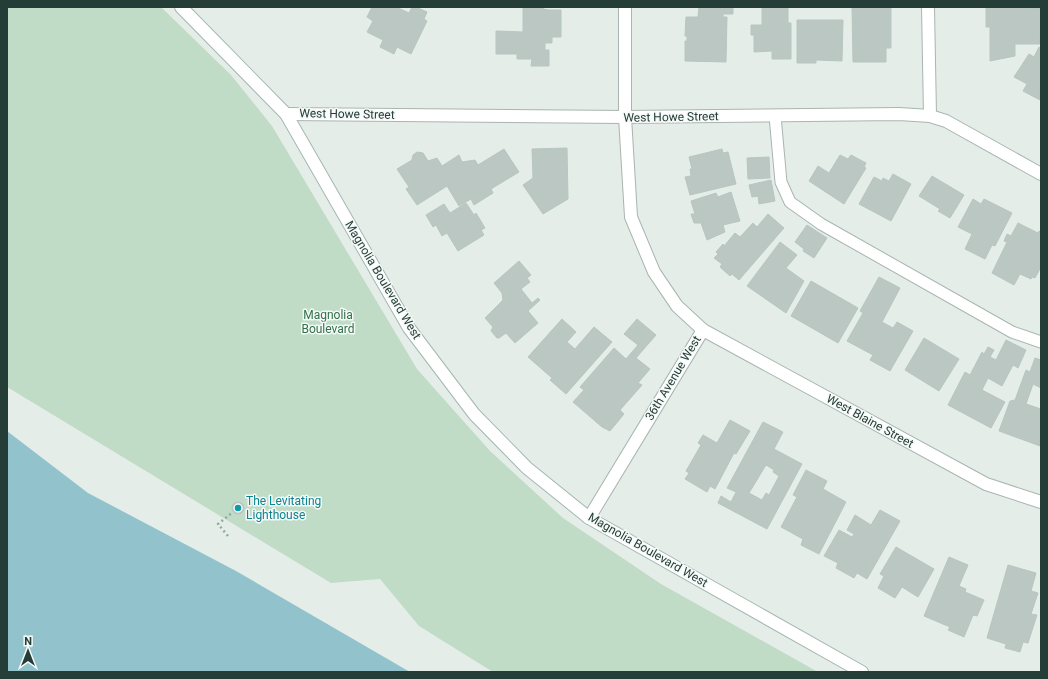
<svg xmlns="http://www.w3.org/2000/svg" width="1048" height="679" viewBox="0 0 1048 679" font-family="Roboto,sans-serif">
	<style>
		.green { fill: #c0dcc7 }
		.water { fill: #92c3cd }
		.building { fill: #bac7c2; stroke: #b7c6c0; fill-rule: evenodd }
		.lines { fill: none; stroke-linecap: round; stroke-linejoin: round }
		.lane-casing { stroke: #a8b5b0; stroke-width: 13 }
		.street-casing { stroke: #a8b5b0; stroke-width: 14 }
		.secondary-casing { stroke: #a4b7b1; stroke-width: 14 }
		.path { stroke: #88ada2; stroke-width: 2.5; stroke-dasharray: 2 3; stroke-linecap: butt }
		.lane { stroke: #fff; stroke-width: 11 }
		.street { stroke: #fff; stroke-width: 12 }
		.secondary { stroke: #fff; stroke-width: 12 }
		.culture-dot { fill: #0f9aa8; stroke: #f5f9f7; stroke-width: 1.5 }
		.labels { text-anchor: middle; stroke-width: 3; stroke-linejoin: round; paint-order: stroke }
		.street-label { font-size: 12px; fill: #253d37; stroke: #f5f9f7 }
		.park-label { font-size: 12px; fill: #33704b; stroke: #f5f9f7 }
		.culture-label { font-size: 12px; fill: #0d838f; stroke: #f5f9f7; text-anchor: start }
	</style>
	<rect width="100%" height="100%" fill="#e5ede9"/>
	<polygon class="green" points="7,7 161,7 231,75 272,126 417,369 490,451 563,518 661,584 818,672 493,672 419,626 380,579 331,583 7,387"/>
	<polygon class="water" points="7,431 88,493 236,571 410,672 7,672"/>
	<g class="building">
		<polygon points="372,7 396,7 409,13 412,7 416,7 427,12 424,19 427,21 411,54 397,47 394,54 380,47 383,40 367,32 373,21 367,17"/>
		<polygon points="523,7 543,7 543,9 549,10 561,10 561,37 552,37 552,43 545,43 545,50 549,50 549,66 531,66 532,59 517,59 517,54 496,54 496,31 523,32"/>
		<polygon points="699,7 733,7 733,14 723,14 723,17 727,17 726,62 685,61 685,41 687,41 687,36 685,36 686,17 698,17"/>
		<polygon points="762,7 788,7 788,23 791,23 791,59 772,59 772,51 754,52 754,35 751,35 751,25 762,25"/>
		<polygon points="852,7 891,7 891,48 886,48 886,62 853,62"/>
		<polygon points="986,7 1041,8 1040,44 1015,44 1015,56 990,61 990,27 986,27"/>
		<polygon points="797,20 843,20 842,61 816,60 816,63 797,63"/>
		<polygon points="1039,47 1041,48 1040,100 1023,91 1027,84 1014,77 1029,54 1034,57"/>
		<polygon points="567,148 568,199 543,214 523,185 533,178 532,149"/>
		<polygon points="504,149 519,172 491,189 493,193 474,205 471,199 459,206 447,186 417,205 406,189 409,187 397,169 412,160 413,155 417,152 423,153 428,161 437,158 442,166 459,155 462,162 475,160 478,165"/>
		<polygon points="722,149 723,153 728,152 736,184 690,195 685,177 691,176 690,169 692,169 689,157"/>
		<polygon points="840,155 848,159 851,155 866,163 864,167 866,168 844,204 809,181 818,166 829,173"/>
		<polygon points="769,157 770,178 748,179 747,158"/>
		<polygon points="893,174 911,184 891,221 859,204 874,177 882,181 883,178 889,181"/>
		<polygon points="932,176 964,195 950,218 938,211 940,209 919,196"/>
		<polygon points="771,180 775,201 759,204 758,196 752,197 749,185"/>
		<polygon points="731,192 740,221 723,225 725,232 707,240 701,223 694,223 691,214 695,214 691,201 716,193 718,197"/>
		<polygon points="973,199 981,204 984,199 1012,213 995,246 992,245 985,259 965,249 972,234 958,227"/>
		<polygon points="466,203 474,215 476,213 485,228 481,230 484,235 458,251 447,233 442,236 436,225 433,227 426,215 444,204 450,213"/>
		<polygon points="768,214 784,228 739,280 732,274 730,276 720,267 722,264 714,258 718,254 716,252 723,244 724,246 735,233 740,237 753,223 757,227"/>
		<polygon points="1018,223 1038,233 1039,231 1041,232 1041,267 1035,278 1032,277 1031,279 1020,274 1014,285 992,273 1007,242 1004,241 1007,234 1011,236"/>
		<polygon points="807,225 827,238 814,258 803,251 804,249 795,242"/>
		<polygon points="780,242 797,255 786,268 804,281 786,313 747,286"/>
		<polygon points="519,261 531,275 527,278 530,282 521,289 532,303 538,298 540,300 528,311 538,323 515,343 506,333 499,338 497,338 491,331 493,327 485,318 503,300 502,293 494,283"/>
		<polygon points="879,277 900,288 882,322 893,328 897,322 913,331 890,371 870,360 873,355 847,341 863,313 860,311"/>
		<polygon points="811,281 858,308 838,343 791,316"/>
		<polygon points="562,319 576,332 567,342 575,349 594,327 612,342 566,394 550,380 552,378 528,357"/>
		<polygon points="637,319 656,335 636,358 650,369 638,383 642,385 620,410 624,414 610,431 602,427 573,402 584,390 580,387 614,348 626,359 638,345 624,334"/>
		<polygon points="924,338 959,359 939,391 905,370"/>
		<polygon points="1006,340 1026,350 1018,368 1013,365 1002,386 988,378 982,390 1005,402 991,428 948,405 965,372 970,375 982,352 984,354 988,347 994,350 990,357 996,360"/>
		<polygon points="1035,358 1041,360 1041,388 1033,384 1026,404 1041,409 1040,446 999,431 1010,401 1015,400 1026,370 1030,372"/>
		<polygon points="730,420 750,431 736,454 734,453 715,489 710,486 707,492 685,479 689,473 686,471 701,445 698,443 703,435 717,443"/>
		<path d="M763,422L783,432L774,449L802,464L767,529L718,503L721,496L731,502L736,492L727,488ZM766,465L774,470L773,472L779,476L769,495L766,493L762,500L749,493Z"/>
		<polygon points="806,470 827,481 823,489 846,502 819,554 801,545 803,539 781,527 797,497 793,495"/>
		<circle cx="238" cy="508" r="6"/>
		<polygon points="880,510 900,521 867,579 857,573 854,578 836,568 838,563 824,556 839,530 852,537 854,534 847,530 855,515 871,525"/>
		<polygon points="896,547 934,569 918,597 902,587 895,598 878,588 884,576 880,574"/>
		<polygon points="949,557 968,565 959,586 966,589 965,592 984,600 977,616 973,615 964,637 948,630 950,627 924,616"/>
		<polygon points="1008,565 1036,573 1031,591 1038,593 1031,614 1037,615 1028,643 1023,642 1020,652 1005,648 1006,644 987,638"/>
	</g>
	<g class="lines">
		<g class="lane-casing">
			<polyline id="lane" points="775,116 781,182 790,202 821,224 1012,332 1041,342"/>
		</g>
		<g class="street-casing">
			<g id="street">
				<polyline points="625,7 625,117 631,217 654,272 677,306 703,330 986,484 1041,502"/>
				<polyline points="928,7 930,116"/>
				<polyline points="286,114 625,117 899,114 930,116 946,121 1041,174"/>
				<polyline points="589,518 703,330"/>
			</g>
		</g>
		<g class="secondary-casing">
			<polyline id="secondary" points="181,7 286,114 409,328 474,414 527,468 589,518 862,672"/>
		</g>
		<polyline class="path" points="228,536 218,524 233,512"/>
		<use href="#lane" class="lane"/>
		<use href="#street" class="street"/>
		<use href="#secondary" class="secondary"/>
	</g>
	<circle class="culture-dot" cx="238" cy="508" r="4"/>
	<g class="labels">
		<g class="street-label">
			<text transform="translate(347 114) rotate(1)" y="4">West Howe Street</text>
			<text transform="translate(671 117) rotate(-1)" y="4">West Howe Street</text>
			<text transform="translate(383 280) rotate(59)" y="4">Magnolia Boulevard West</text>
			<text transform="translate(673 378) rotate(-59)" y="4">36th Avenue West</text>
			<text transform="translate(870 421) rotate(29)" y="4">West Blaine Street</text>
			<text transform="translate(648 550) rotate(30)" y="4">Magnolia Boulevard West</text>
		</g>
		<g class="park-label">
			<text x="328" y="319">Magnolia<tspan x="328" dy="14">Boulevard</tspan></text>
		</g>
		<g class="culture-label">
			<text x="246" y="505">The Levitating<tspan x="246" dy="14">Lighthouse</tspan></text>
		</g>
	</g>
	<rect width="1048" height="679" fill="none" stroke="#253d37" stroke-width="16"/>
	<g transform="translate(28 651)" stroke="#f5f9f7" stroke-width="3" paint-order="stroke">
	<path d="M0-3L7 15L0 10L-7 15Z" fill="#253d37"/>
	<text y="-6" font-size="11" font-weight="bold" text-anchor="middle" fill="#253d37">N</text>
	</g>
</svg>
